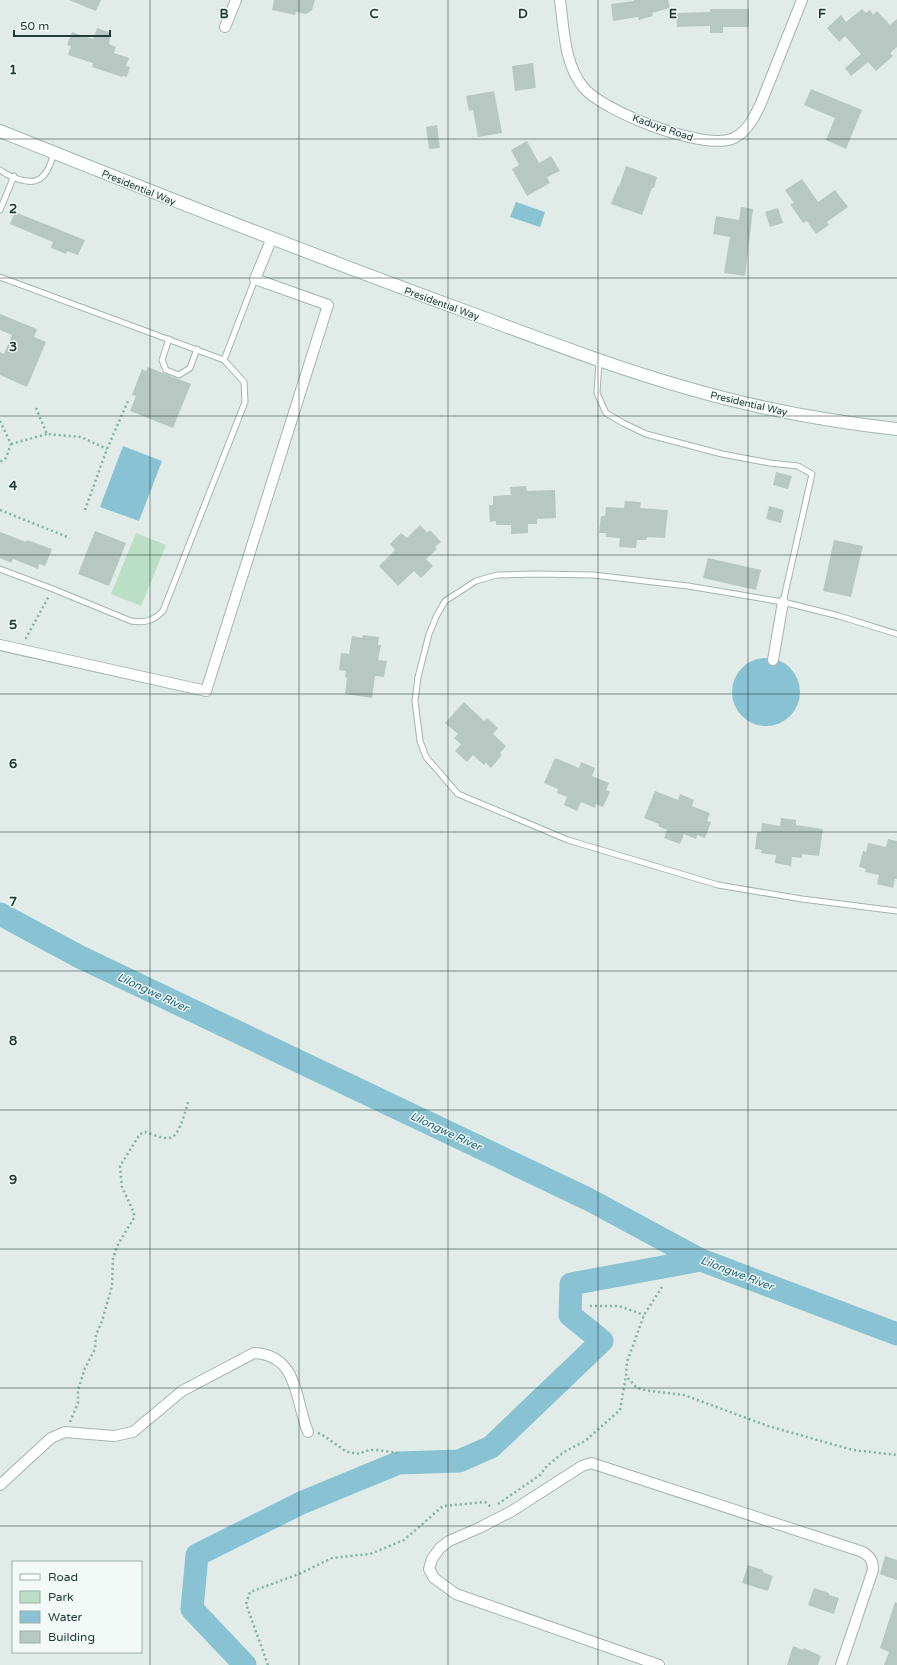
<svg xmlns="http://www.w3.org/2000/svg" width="897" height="1665" viewBox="0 0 897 1665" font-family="'Varela Round',sans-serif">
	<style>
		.green { fill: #badec6 }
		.water { fill: #88c2d3 }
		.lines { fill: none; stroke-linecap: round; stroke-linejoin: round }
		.river { stroke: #88c2d3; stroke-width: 23 }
		.building { fill: #b7c7c1 }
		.service-casing { stroke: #a4b4b0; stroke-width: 7 }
		.minor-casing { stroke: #a4b4b0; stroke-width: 12 }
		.secondary-casing { stroke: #9fb8b1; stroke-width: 14 }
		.path { stroke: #81b0a5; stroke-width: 2.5; stroke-dasharray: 2 3; stroke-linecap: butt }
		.service { stroke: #fff; stroke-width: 5 }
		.minor { stroke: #fff; stroke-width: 10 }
		.secondary { stroke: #fff; stroke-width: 12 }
		.grid { fill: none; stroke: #213d38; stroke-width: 1; stroke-opacity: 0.55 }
		.labels { text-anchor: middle; stroke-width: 3; stroke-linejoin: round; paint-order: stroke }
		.street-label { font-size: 10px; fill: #213d38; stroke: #f2f9f6 }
		.water-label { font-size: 11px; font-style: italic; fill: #1a647b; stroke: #f2f9f6 }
		.grid-label { font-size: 13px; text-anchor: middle; font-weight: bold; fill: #213d38; stroke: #f2f9f6; stroke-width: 3; stroke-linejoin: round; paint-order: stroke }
	</style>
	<rect width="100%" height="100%" fill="#e1ece8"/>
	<polygon class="green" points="136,533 166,545 141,606 111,594"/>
	<g class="water">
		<polygon points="516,202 545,212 540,227 510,217"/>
		<polygon points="123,446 162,461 139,521 100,507"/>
		<circle cx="766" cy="692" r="34"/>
	</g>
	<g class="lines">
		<g class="river">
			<polyline points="0,914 80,957 588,1199 701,1260 897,1334"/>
			<polyline points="245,1665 192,1609 197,1555 301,1503 398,1463 459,1461 491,1447 602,1341 570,1315 571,1284 701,1260"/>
		</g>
	</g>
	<g class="building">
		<polygon points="69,0 101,0 96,11"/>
		<polygon points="274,0 315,0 312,10 306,14 296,12 295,15 272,10"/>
		<polygon points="634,0 668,0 670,8 652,13 653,16 639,20 638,17 613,21 611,4 634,1"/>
		<polygon points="710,9 749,9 749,27 723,27 723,33 710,33 710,26 677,27 676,13 710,12"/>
		<polygon points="862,9 866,13 870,10 873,15 877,11 890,25 897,19 897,47 890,53 893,56 876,71 868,62 851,76 845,68 861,54 845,36 839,42 827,28 841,15 846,22"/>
		<polygon points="97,28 111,33 109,44 116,47 114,53 129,58 126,66 130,67 127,77 123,76 122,77 92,67 93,63 68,55 71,46 67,45 72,32 93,39"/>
		<polygon points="533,63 536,88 515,91 512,66"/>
		<polygon points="811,89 862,110 846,149 826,140 835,118 804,105"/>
		<polygon points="494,91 502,133 478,137 473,110 469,111 466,96"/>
		<polygon points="437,125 440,148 429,149 426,127"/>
		<polygon points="527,141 539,163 551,156 560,171 547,177 550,183 527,196 512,169 519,165 511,150"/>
		<polygon points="626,166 657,177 654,188 652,188 642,215 611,204 618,186 619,187"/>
		<polygon points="802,179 818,202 835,190 848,207 827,222 829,225 816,234 807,221 803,223 790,204 794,203 785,190"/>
		<polygon points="741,207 753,209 745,276 724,273 730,237 713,234 716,216 739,220"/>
		<polygon points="778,208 783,223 770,227 765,212"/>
		<polygon points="15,212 85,240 78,255 67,251 66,254 51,248 53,242 10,224"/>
		<polygon points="0,314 37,329 34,337 46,342 27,387 0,375 0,352 4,354 12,335 0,330"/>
		<polygon points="148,367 191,384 173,428 130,411 136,396 132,395 142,369 146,371"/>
		<polygon points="776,472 792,476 788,489 773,485"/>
		<polygon points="526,486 527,491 555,490 556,518 537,519 537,524 528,524 528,533 511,534 511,525 496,525 496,521 490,522 489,505 493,505 493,496 511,495 510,487"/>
		<polygon points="625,501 641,502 640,508 668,510 665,538 647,537 646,540 637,540 636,548 619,547 620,538 606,537 606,533 599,533 601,516 605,516 606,507 624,508"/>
		<polygon points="769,506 784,510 781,523 766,519"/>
		<polygon points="420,525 427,532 430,530 441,542 435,547 437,549 426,559 433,566 421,578 414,571 398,586 379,566 395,550 390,544 401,533 407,538"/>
		<polygon points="95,531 126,543 109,586 78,574"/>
		<polygon points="0,532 26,542 27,540 52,549 45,566 39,564 38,569 13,559 11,563 0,558"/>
		<polygon points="834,540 863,546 851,597 823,591"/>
		<polygon points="708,558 761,570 756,590 703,578"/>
		<polygon points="363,635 379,637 378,645 381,645 378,660 387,661 384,677 375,676 372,698 345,694 347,678 345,677 346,671 339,670 341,653 349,654 352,636 362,638"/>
		<polygon points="464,702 484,721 487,718 498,728 493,734 506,746 500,753 502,755 491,768 486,763 484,765 473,755 467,762 455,751 461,744 454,738 458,734 445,723"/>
		<polygon points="555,758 579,768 581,762 595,768 592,776 609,783 606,790 610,792 603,807 596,804 595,808 581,802 577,811 564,805 567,797 557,793 558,789 544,783"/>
		<polygon points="655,791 678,800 680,794 694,800 692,806 710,813 707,821 711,822 705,838 697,835 696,839 684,834 680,844 664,838 667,830 658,826 659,824 644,818"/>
		<polygon points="781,818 796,820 796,825 823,829 819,856 802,854 802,858 792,857 791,866 775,863 776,855 761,853 762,850 755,849 757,832 761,832 762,823 780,826"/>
		<polygon points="888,839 897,841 897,879 895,879 893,888 877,884 879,875 865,872 866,869 859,867 863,851 866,852 868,843 886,847"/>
		<polygon points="885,1556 897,1560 897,1580 880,1574"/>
		<polygon points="748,1565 763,1570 763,1572 773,1576 768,1591 742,1583"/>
		<polygon points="814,1588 829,1593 829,1595 839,1598 834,1614 808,1605"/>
		<polygon points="895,1602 897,1603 897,1665 884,1665 889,1652 880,1648"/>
		<polygon points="793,1646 803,1650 804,1648 821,1656 818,1665 787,1665"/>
	</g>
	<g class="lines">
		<g class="service-casing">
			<g id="service">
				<path d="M0,170C10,177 33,188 43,176C49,171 51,161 54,154"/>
				<polyline points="0,210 14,176"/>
				<path d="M0,277L224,360L244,382L245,402L163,611C153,621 146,623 131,621L53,589L0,569"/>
				<polyline points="169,339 162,360 166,370 179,375 190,368 197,349"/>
				<polyline points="224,360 255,279"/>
				<polyline points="599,361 597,393 606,413 623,423 646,434 722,454 770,463 798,466 812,474 783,602"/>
				<polyline points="897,634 839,616 783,602 688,586 593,575 536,574 497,575 476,581 445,601 437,615 429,634 418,677 415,701 420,741 426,757 458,794 568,840 718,885 802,899 897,911"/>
			</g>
		</g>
		<g class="minor-casing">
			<g id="minor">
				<path d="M560,0C564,29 564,63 583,87C602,111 705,152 734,138C748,131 755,116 761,103L802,0"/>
				<polyline points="225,27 236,0"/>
				<polyline points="0,645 206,691 328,305 255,279 272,238"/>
				<polyline points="773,660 783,602"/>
				<path d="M0,1485L51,1438L65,1432L114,1436L133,1432L182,1391L254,1353C299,1355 295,1401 308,1432"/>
				<path d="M659,1665L456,1594L434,1578L429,1569L432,1559L440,1548L449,1541L479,1528L512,1511L582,1466L591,1463L863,1552C870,1557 873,1560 873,1570L841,1665"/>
			</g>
		</g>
		<g class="secondary-casing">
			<path id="secondary" d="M0,131C152,192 304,252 457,308C533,336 609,366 687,388C755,408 826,421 897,429"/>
		</g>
		<g class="path">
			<polyline points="36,408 47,434 81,437 107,449"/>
			<polyline points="0,421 11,444 6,458 0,462"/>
			<polyline points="11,444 47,434"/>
			<polyline points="0,510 70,538"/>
			<polyline points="85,510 107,449 128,401"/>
			<polyline points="25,638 26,638 49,596"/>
			<polyline points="662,1287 644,1315 627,1362 626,1376 637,1388 650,1391 684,1395 768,1426 853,1450 897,1455"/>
			<polyline points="590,1306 619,1306 644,1315"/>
			<path d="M70,1422L78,1403V1390L85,1368L95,1349L96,1335L102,1321L112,1286L113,1259L117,1246L134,1218V1213L122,1187L120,1166L140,1134L145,1132C152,1134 162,1139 169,1138C180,1137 185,1110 189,1100"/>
			<path d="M318,1433L321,1434L347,1452L360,1454C371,1446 386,1452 399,1453"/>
			<polyline points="498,1504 540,1475 547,1466 564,1452 585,1441 620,1410 626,1376"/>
			<polyline points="268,1665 246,1604 250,1592 299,1574 332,1558 370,1554 404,1540 443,1506 485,1502 492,1508"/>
		</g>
		<use href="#service" class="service"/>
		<use href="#minor" class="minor"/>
		<use href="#secondary" class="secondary"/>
	</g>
	<path class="grid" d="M150,0V1665M299,0V1665M448,0V1665M598,0V1665M748,0V1665M0,139H897M0,278H897M0,416H897M0,555H897M0,694H897M0,832H897M0,971H897M0,1110H897M0,1249H897M0,1388H897M0,1526H897"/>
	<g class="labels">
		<g class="street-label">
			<text transform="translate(663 127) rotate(19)" y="4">Kaduya Road</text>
			<text transform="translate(139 187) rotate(22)" y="4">Presidential Way</text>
			<text transform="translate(442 303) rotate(20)" y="4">Presidential Way</text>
			<text transform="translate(749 403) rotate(13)" y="4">Presidential Way</text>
		</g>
		<g class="water-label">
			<text transform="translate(153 992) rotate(25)" y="4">Lilongwe River</text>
			<text transform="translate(446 1131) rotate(25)" y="4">Lilongwe River</text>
			<text transform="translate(737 1273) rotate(21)" y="4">Lilongwe River</text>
		</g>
	</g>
	<g class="grid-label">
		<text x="224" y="18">B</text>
		<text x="374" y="18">C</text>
		<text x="523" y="18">D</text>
		<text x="673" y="18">E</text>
		<text x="822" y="18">F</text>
		<text x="13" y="74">1</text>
		<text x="13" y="213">2</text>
		<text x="13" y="351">3</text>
		<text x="13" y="490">4</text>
		<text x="13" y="629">5</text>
		<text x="13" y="768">6</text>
		<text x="13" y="906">7</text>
		<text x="13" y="1045">8</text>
		<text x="13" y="1184">9</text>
	</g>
	<rect x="12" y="1561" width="130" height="92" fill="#f2f9f6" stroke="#9eaeaa"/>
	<rect x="20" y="1574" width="20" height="6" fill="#ffffff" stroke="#9eaeaa"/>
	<text x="48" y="1581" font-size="12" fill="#213d38">Road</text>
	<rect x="20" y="1591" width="20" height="12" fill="#badec6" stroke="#9eaeaa"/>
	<text x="48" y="1601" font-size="12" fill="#213d38">Park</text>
	<rect x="20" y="1611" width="20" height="12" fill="#88c2d3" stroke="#9eaeaa"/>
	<text x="48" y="1621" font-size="12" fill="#213d38">Water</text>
	<rect x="20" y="1631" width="20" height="12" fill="#b7c7c1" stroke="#9eaeaa"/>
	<text x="48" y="1641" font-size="12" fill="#213d38">Building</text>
	<path d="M14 30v6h96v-6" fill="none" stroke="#213d38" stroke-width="2"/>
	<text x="20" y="30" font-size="12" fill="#213d38" stroke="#f2f9f6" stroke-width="3" paint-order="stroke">50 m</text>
</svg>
